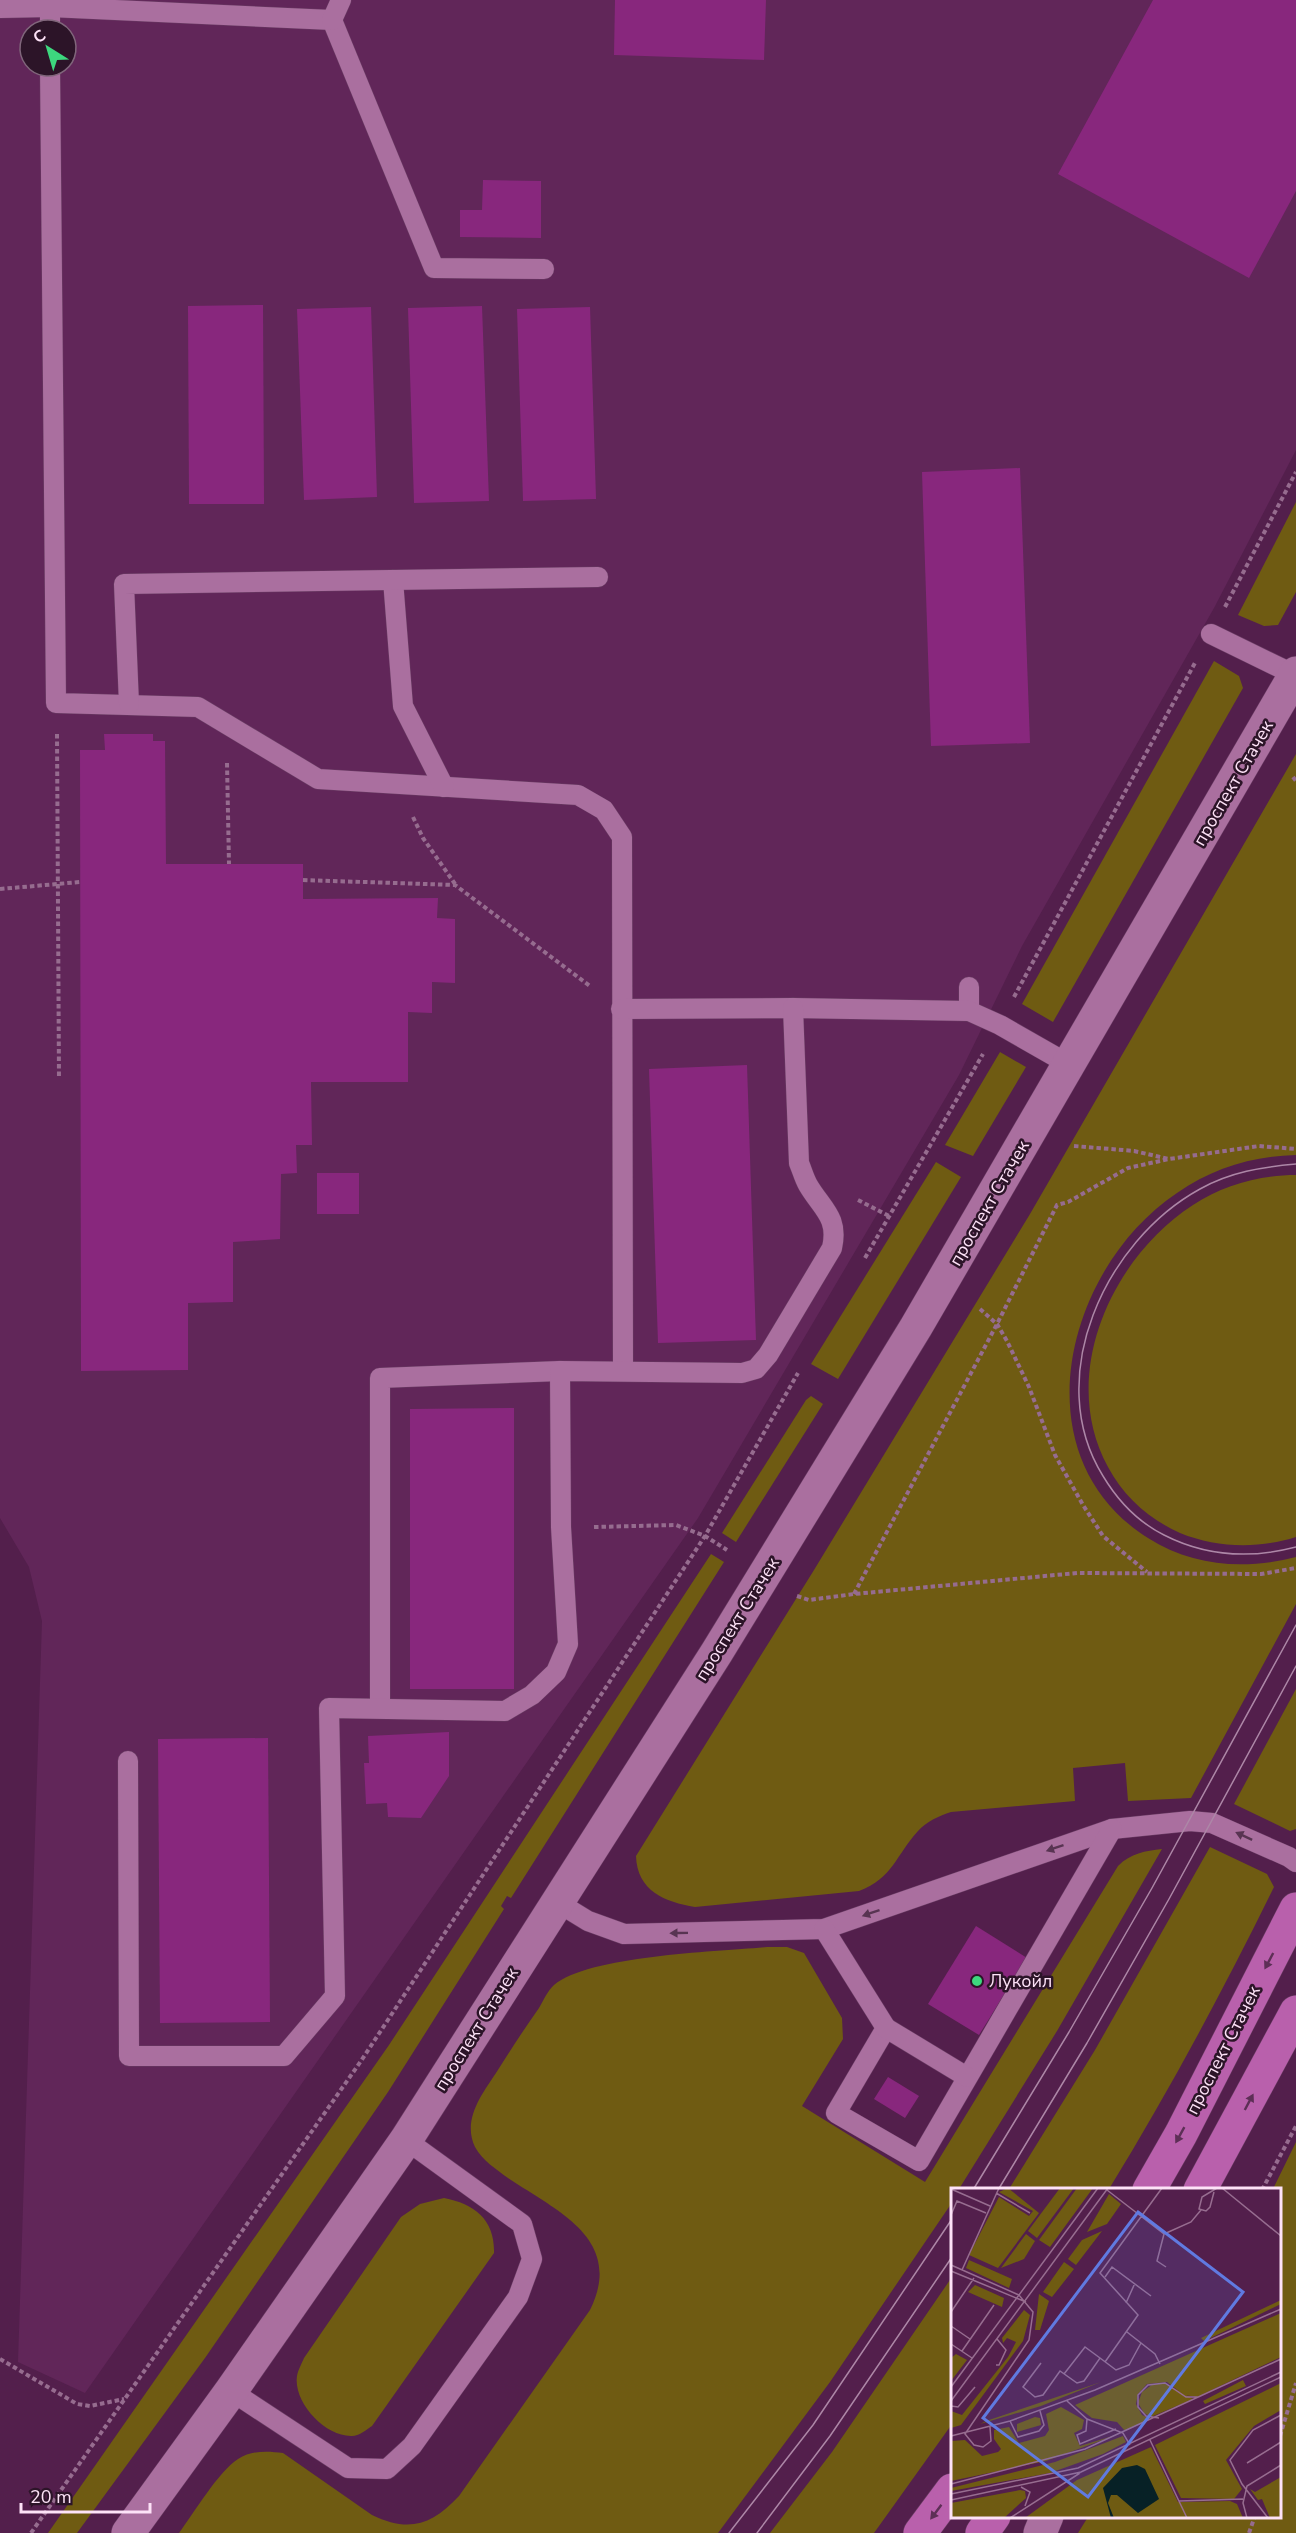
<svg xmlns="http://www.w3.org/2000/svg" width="1296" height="2533" viewBox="0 0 1296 2533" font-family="'Nunito Sans',sans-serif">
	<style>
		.built { fill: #612659; fill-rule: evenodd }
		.green { fill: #6f5b12 }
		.building { fill: #88277d }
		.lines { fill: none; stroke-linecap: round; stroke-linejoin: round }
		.lane-casing { stroke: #6a3d64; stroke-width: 21 }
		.street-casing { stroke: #6a3d64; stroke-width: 34 }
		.primary-casing { stroke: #6a3d64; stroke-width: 34 }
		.path { stroke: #966c8f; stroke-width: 4; stroke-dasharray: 4.5 3; stroke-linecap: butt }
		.lane { stroke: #aa6f9f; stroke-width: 20 }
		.street { stroke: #aa6f9f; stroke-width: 33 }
		.primary { stroke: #b960ac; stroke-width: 33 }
		.tram { stroke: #ad87a7; stroke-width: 1.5 }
		.oneway { fill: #583452 }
		.oneway2 { fill: #5d2f56 }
		.poi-dot { fill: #3dd77e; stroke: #2c1428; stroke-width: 2 }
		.labels { text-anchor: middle; stroke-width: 5; stroke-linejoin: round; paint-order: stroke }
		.street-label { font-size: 18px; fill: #fde2f7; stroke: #2c1428 }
		.poi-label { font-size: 18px; fill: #fde2f7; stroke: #2c1428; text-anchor: start }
		.inset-road { fill: none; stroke: #976d90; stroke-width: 1.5 }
		.view { fill: #607ae1; fill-opacity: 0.15; stroke: #607ae1; stroke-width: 3 }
		.inset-edge { fill: none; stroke: #fde2f7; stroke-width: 3 }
	</style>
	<rect width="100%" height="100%" fill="#531f4c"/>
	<path class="built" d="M0,0H1296V450L1214,608L1022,946L959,1075L698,1518L85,2393L18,2362L42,1621L29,1567L0,1518ZM30,30H66V66H30Z"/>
	<g class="green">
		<polygon points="1296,502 1296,592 1278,625 1264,626 1238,615"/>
		<polygon points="1214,661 1239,676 1243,688 1053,1022 1022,1004"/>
		<path d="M1296,754V1155C1253,1156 1213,1168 1177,1193C1065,1268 1018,1456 1148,1538C1194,1567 1245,1570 1296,1557V1604L1191,1798L1128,1801L1125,1763L1073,1768L1075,1801L951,1812C939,1816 927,1821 918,1831C896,1855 893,1878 859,1891L695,1907C665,1902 637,1891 636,1856L814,1570L1030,1214Z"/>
		<polygon points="1000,1052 1026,1067 973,1156 945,1145"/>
		<polygon points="936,1162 961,1177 838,1379 811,1364"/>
		<path d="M1296,1175V1537C1258,1549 1217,1548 1180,1533C1149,1519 1124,1497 1108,1467C1058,1376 1111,1258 1193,1205C1223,1185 1260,1175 1296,1175Z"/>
		<polygon points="811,1396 823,1404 736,1542 722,1533 806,1400"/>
		<polygon points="711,1554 724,1562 511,1898 507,1896 501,1906 504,1909 388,2092 205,2358 77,2533 48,2533 389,2045"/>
		<polygon points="1296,1689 1296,1829 1290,1831 1234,1804"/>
		<path d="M1210,1847L1267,1874L1274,1887C1223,1991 1169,2091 1109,2189H1009L1095,2050Z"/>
		<path d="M1162,1849L1057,2031L959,2189L952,2190L951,2204L830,2382L718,2533H179C194,2513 218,2472 238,2459C252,2450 268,2451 283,2453L372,2515C409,2533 432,2525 459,2496L590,2310C625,2239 557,2211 508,2178C497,2170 482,2160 475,2147C462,2120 482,2094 496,2073C510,2051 524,2029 539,2008C543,2001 548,1990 554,1985C591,1955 716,1952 767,1947H787L804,1953L842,2018L843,2039L802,2106L925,2182L1118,1866C1131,1853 1145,1851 1162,1849Z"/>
		<polygon points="1296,2142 1296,2533 1078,2533 1088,2517 1280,2516 1280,2190 1273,2189"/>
		<path d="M444,2198C475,2204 495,2220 494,2253L372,2426C366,2430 359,2436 352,2436C325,2437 293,2402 297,2376C298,2370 302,2363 304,2358L401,2217L420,2204Z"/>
		<polygon points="952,2277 952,2424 874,2533 770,2533 832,2452"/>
	</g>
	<g class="building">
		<polygon points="615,0 766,0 764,60 614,55"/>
		<polygon points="1153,0 1296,0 1296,191 1249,278 1058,174"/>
		<polygon points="483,180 541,181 541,238 460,237 460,210 482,210"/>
		<polygon points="263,305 264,504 189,504 188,306"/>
		<polygon points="482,306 489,501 414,503 408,308"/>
		<polygon points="371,307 377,497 304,500 297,309"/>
		<polygon points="590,307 596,499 523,501 517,309"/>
		<polygon points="1020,468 1030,743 931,746 922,472"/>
		<polygon points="104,734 153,734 153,741 165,741 166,864 303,864 303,899 438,898 437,918 455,919 455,983 432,982 432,1013 408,1012 408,1082 311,1082 312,1145 296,1145 297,1173 281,1174 280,1239 233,1242 233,1302 188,1303 188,1370 81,1371 80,750 105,750"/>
		<polygon points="747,1065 756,1340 658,1343 649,1069"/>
		<rect x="317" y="1173" width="42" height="41"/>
		<polygon points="514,1408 514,1689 410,1689 410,1409"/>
		<polygon points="449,1732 449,1776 421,1818 388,1817 387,1803 366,1804 364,1763 369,1763 368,1736"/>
		<polygon points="268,1738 270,2022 160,2023 158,1739"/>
		<polygon points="976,1926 1027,1958 979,2035 928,2004"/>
		<polygon points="888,2077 919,2096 905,2118 874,2099"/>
	</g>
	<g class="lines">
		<g class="lane-casing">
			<g id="lane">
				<polyline points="50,0 50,30"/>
				<polyline points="0,8 50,7 332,20 434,268 544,269"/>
				<polyline points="332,20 341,0"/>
				<polyline points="50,66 56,703 198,707 318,779 578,795 604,810 622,837 623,1371"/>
				<polyline points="393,580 403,706 444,787"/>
				<polyline points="1211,634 1295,675"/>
				<polyline points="129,704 124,584 598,577"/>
				<polyline points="969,987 969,1011"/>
				<polyline points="621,1009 793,1008 969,1011 1000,1025 1070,1065"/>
				<polyline points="380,1707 380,1378 560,1371"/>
				<path d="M128,1761L129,2056H284L335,1996L329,1708L505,1711L532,1695L556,1672L568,1644L561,1527L560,1371L742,1373L756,1369L768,1355L832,1248C839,1217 822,1209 808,1185C804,1178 802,1170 799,1163L793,1008"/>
				<polyline points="557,1902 588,1921 624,1934 824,1929 1112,1829 1190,1821 1212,1823 1289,1857 1296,1862"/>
				<polyline points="824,1929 886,2028 836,2113 919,2161 1112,1829"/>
				<polyline points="886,2028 967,2077"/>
				<polyline points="231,2391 348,2468 387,2469 412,2446 518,2297 532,2259 522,2224 406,2140"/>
			</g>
		</g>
		<g class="street-casing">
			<g id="street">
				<polyline points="128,2533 231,2391 406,2140 717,1652 916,1327 1296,673"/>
				<polyline points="1040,2533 1047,2516"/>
			</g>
		</g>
		<g class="primary-casing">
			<g id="primary">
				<polyline points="1149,2190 1181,2134 1296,1909"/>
				<polyline points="1200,2190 1296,2012"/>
				<polyline points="920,2533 952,2490"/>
				<polyline points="982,2533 994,2516"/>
			</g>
		</g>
		<g class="path">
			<polyline points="1225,607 1296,472"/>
			<polyline points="57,734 59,1079"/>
			<polyline points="227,763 229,864"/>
			<polyline points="1293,777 1296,781"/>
			<polyline points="413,817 423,838 455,884"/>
			<polyline points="303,880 455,885 590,986"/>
			<polyline points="0,889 80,882"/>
			<polyline points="1014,997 1196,661"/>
			<polyline points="1074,1146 1134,1151 1169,1159 1259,1146 1296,1149"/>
			<polyline points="858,1200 889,1216"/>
			<polyline points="865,1258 983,1054"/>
			<polyline points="980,1309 997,1324 1007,1341 1029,1387 1055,1455 1083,1505 1103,1536 1147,1572"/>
			<polyline points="594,1527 676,1525 705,1536 727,1550"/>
			<polyline points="854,1594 997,1324 1057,1205 1068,1202 1128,1168 1169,1159"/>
			<polyline points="797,1596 809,1600 854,1594 1077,1573 1261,1574 1296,1568"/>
			<polyline points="1262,2190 1296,2126"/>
			<polyline points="0,2359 77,2404 90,2406 124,2399"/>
			<polyline points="1280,2436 1296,2383"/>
			<polyline points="31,2533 361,2061 705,1536 798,1373"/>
			<polyline points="1249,2533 1255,2516"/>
		</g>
		<use href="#lane" class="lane"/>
		<use href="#street" class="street"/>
		<use href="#primary" class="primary"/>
		<g class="tram">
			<path d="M1296,1164C1262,1167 1230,1172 1200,1189C1105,1241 1042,1378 1103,1476C1118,1501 1138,1522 1164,1535C1207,1557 1250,1559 1296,1547"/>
			<polyline points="973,2190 1069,2032 1152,1888 1296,1625"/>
			<polyline points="998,2190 1087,2043 1169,1899 1296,1666"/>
			<polyline points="729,2533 813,2425 952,2219"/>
			<polyline points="757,2533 830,2436 952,2257"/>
		</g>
	</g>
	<defs><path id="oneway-solid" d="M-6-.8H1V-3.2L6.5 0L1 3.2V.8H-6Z" transform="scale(1.5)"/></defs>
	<g class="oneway">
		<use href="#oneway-solid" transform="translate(1244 1836) rotate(-155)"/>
		<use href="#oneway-solid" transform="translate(1055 1848) rotate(161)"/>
		<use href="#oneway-solid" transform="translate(871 1913) rotate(161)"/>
		<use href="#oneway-solid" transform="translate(679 1933) rotate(179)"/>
	</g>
	<g class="oneway2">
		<use href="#oneway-solid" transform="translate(1269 1961) rotate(118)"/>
		<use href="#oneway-solid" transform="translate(1249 2102) rotate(-62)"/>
		<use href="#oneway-solid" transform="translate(1180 2135) rotate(119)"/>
		<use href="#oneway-solid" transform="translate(936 2512) rotate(127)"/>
	</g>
	<circle class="poi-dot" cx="977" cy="1981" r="6"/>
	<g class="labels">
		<g class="street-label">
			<text transform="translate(1233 783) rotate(-60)" y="6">проспект Стачек</text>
			<text transform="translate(989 1203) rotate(-60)" y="6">проспект Стачек</text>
			<text transform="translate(737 1619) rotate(-58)" y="6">проспект Стачек</text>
			<text transform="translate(476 2029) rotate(-58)" y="6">проспект Стачек</text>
			<text transform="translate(1223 2050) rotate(-63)" y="6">проспект Стачек</text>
		</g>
		<g class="poi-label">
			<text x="989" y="1987">Лукойл</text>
		</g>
	</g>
	<g transform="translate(951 2188)">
		<rect width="330" height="330" fill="#531f4c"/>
		<path d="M57,0L88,25L47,80L18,67L48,9L78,28L82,23L48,4ZM109,0H123L86,50L77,43ZM126,0H142L99,59L88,52ZM158,6L170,16L156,36L136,44ZM151,43L125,77L117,71L131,52ZM75,46L84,53L73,71L50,80ZM18,72L61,91L58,100L15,80ZM113,74L123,81L101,109L92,104ZM24,97L53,110L51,119L17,104ZM88,106L98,113L89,142H84ZM330,112V116L270,145L253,153L250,150ZM73,122L79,127L72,153L10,237L0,240V223L11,227L57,169L65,154L56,150L52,155L51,150ZM330,125V169L246,209L233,207L216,194L196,196L187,206L185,216L191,227L200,231L174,243L166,234L141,230L124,217ZM5,166L16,172L0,193V170ZM292,192L295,198L254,216L252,213ZM150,194L90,218L29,236L35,233ZM330,195V222L303,238L275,272L291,301L283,311L230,310L204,257ZM215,196L242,211L200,229L193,225L187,215L191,204L202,196ZM110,219L133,232L131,241L123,245L129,258L168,246L95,273L0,293V253L14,252L31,268L47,264L50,261L43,251V242L58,239L68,255L94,248L98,242L95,226ZM84,229L89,230L90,237L66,244V236ZM172,248L175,254L152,266L99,285L0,303V300L104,274ZM200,259L227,314L279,313L286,316L292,330H74L126,292ZM330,289V330H319L311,311L307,312L299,301L304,304ZM69,302L74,303L75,310L53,330H0V315Z" fill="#6f5b12"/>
		<path d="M186,277L194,281L208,311L187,325L166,307H160L157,315L163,330H160L152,300L171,280Z" fill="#072126"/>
		<path class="inset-road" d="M271,0L330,48M0,1L39,18M156,2L213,46L206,73L215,79M263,4L259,19L255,23L248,21L251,9L266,0M45,5L79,25M0,27L6,13L35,25M213,46L240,34L250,22M0,77L68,107L82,124L78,152L14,246L23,257L32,259L40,253L39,239M11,82L48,0M0,83L75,114M154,89L161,79L200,108M175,115L184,95M0,124L23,90M0,138L19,151M176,144L204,166L209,176M0,156L21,170M11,163L43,117M154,174L187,127L149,85L211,0M90,175L72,199L84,209L92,207L109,183L126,195L133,193L149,170L165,182L178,177L190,155M45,177H48L55,162L46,151M113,186L134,159L149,170M0,199L147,0M0,213L157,0M116,213L136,231L172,245L179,257M0,218L7,219L24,199M208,230L195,228L187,219V207L197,197L214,195L235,209H248M136,231L135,243L126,247L129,256L165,241M59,233L67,249L88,243L93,237L89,223M0,248L59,233L144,202L330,121M199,252L236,330M296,275L330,254M0,296L134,261L330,171M70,299L79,304L74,318M0,306L127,280L330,184M0,312L130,284L330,189M228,313L292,311M59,330L129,285M296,330L292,315L296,298L330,277M317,330L291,296L279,272L302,242L330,227"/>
		<path class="view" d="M187,24L292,104L137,309L32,230Z"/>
		<rect width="330" height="330" class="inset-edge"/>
	</g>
	<g transform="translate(48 48) rotate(323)"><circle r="28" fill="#2c1428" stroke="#80667b" stroke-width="1.5"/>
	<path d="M0-4.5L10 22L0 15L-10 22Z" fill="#3dd77e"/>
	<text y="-9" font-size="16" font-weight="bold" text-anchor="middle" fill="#fde2f7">С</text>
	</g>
	<path d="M21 2503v9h129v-9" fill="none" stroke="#fde2f7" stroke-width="3"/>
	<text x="30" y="2503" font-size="18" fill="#fde2f7" stroke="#2c1428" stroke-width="4.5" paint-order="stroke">20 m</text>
</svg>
